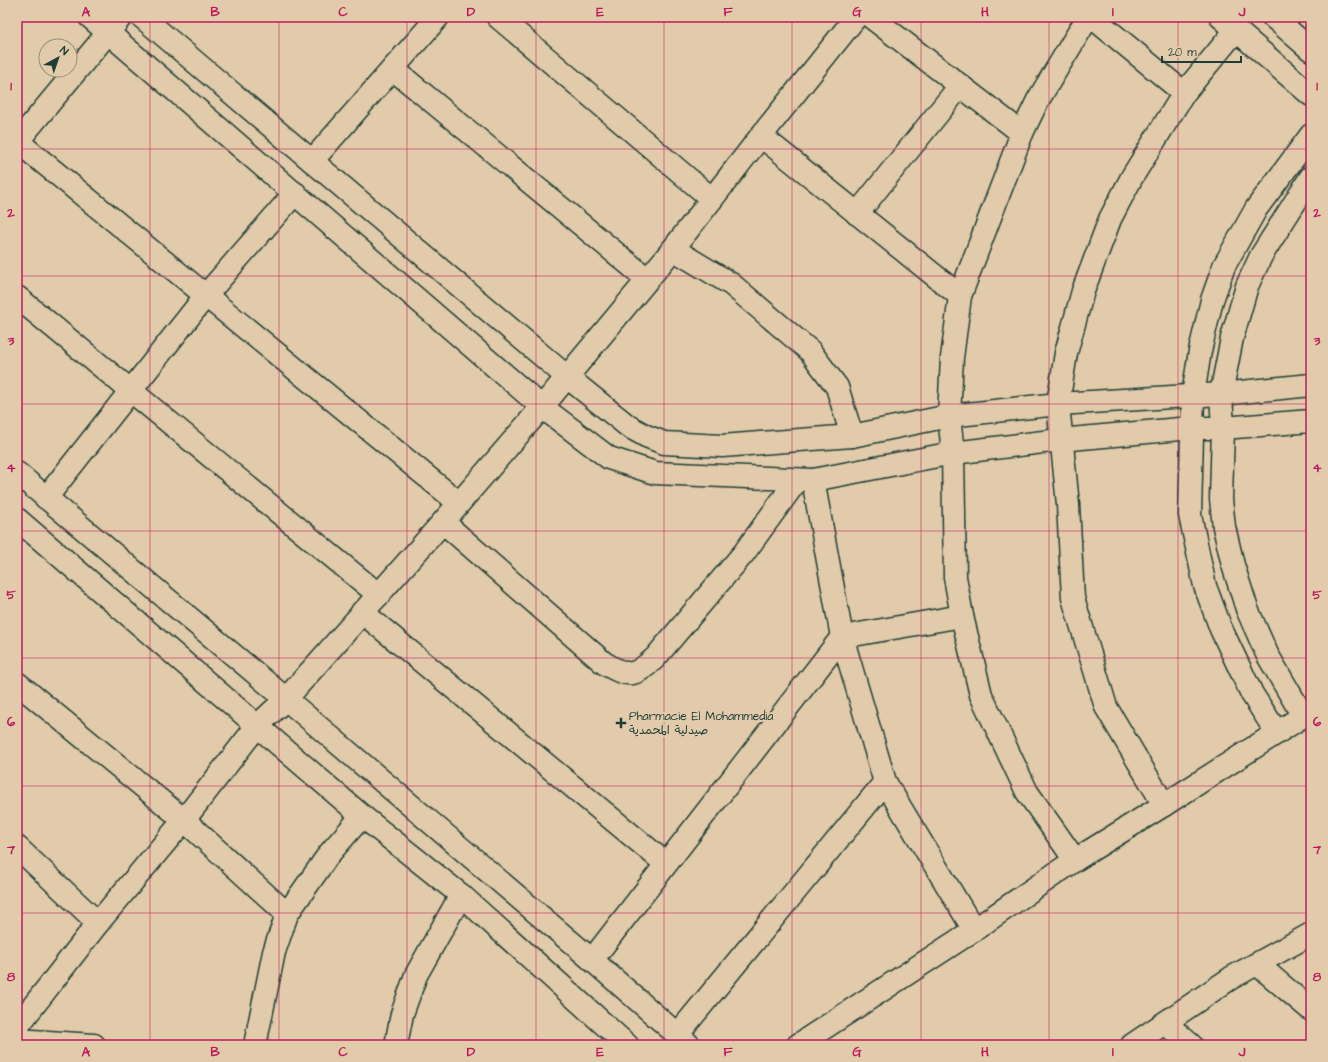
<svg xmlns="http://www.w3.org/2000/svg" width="1328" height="1062" viewBox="0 0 1328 1062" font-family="'Architects Daughter','Playpen Sans Arabic',sans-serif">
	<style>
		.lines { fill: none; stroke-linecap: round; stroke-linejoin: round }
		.minor-casing { stroke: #1f3d34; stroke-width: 25 }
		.minor { stroke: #e2cbab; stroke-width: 22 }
		.grid { fill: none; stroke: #c2185b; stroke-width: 1; stroke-opacity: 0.55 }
		.poi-dot { fill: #1f3d34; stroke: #e2cbab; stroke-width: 1.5 }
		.labels { text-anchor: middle; stroke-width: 4; stroke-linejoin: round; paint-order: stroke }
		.poi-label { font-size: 12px; fill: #1f3d34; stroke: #e2cbab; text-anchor: start }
		.neatline { fill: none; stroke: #c2185b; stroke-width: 1.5 }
		.grid-label { font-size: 13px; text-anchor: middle; font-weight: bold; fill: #c2185b }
	</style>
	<rect width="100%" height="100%" fill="#e2cbab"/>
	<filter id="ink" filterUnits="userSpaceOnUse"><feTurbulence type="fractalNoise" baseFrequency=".025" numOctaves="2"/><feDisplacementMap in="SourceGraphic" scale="8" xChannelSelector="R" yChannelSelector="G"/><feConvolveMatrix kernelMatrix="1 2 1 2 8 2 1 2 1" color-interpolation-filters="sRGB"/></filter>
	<g filter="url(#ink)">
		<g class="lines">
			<g class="minor-casing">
				<g id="minor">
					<polyline points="90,17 542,407 609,458 655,473 813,480 953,453 1060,440 1191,428 1223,428 1311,421"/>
					<polyline points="142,17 566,376 628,426 646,436 664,443 722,446 852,436 949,416 1058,404 1221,394 1311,385"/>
					<polyline points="498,17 712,199"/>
					<polyline points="856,17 761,136 960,296"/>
					<polyline points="871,17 1022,133"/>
					<polyline points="1092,17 1184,93"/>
					<polyline points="1221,17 1311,95"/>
					<polyline points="1273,17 1311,50"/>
					<polyline points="393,69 647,279"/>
					<polyline points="17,141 459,503"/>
					<polyline points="17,142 121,17"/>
					<polyline points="312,161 438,17"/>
					<polyline points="857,214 960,86"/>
					<polyline points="673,249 761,136"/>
					<polyline points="17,297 379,595"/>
					<polyline points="17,473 286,699 592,960 689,1045"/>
					<polyline points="813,480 842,637 885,782 974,930"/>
					<polyline points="46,498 207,294 295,193"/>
					<polyline points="17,519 362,816 461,895 627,1045"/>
					<path d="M443,522L604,663C629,678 634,677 655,658L744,553L797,480"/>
					<polyline points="362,612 665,863"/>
					<polyline points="17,683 184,820 287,914"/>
					<polyline points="1303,716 1267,654 1247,609 1233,565 1224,527 1221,499 1223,428 1221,394 1232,338 1247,286 1261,256 1311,177"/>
					<polyline points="1277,733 1252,694 1221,629 1205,586 1190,515 1193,395 1200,351 1212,300 1224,266 1256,209 1311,135"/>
					<polyline points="1164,805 1106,707 1073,598 1068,505 1058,404 1066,353 1083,291 1110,219 1132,177 1184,93 1236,30"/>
					<polyline points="17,847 98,923"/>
					<polyline points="1075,860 1027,792 981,695 962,616 955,577 953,453 949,416 952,358 960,296 1022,133 1038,100 1088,17"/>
					<polyline points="592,960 842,637 962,616"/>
					<polyline points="1257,964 1311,1010"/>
					<polyline points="1165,1023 1191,1045"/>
					<polyline points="17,1027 98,923 184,820 257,726 286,699 443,522 542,407 673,249 731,284 810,351 837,387 852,436"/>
					<polyline points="678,1034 885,782"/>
					<polyline points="17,1040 94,1045"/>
					<polyline points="255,1045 274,952 287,914 329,854 362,816"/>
					<polyline points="396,1045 402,1014 416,975 461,895"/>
					<polyline points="798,1045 974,930 1075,860 1164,805 1311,711"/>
					<polyline points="1132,1045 1231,978 1311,934"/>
				</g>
			</g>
			<use href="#minor" class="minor"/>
		</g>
	</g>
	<path class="grid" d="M150,17V1045M279,17V1045M407,17V1045M536,17V1045M664,17V1045M792,17V1045M921,17V1045M1049,17V1045M1178,17V1045M17,149H1311M17,276H1311M17,404H1311M17,531H1311M17,658H1311M17,786H1311M17,913H1311"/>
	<path class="poi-dot" d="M619 717h4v4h4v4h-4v4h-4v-4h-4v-4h4z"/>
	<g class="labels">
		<g class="poi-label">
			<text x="629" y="720">Pharmacie El Mohammedia<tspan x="629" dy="14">صيدلية المحمدية</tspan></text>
		</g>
	</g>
	<rect width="1328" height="1062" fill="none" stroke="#e2cbab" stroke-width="44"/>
	<g transform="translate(58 58) rotate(40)"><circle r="19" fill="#e2cbab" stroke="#94927b"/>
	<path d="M0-3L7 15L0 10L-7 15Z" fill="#1f3d34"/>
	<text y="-6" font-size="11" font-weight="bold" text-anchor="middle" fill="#1f3d34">N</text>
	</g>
	<path d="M1162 56v6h79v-6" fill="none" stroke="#1f3d34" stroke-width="2"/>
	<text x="1168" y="56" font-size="12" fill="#1f3d34" stroke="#e2cbab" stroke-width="3" paint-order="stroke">20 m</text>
	<rect x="22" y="22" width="1284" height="1018" class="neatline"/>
	<g class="grid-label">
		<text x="86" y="16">A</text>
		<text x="215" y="16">B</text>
		<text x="343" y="16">C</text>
		<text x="471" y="16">D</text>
		<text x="600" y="16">E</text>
		<text x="728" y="16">F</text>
		<text x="857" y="16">G</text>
		<text x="985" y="16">H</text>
		<text x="1113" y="16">I</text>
		<text x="1242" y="16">J</text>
		<text x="11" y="90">1</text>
		<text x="1317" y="90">1</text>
		<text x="11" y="217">2</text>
		<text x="1317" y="217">2</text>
		<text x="11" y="345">3</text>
		<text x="1317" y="345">3</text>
		<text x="11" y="472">4</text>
		<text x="1317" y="472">4</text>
		<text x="11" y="599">5</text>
		<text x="1317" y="599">5</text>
		<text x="11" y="726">6</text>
		<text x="1317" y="726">6</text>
		<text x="11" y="854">7</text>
		<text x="1317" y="854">7</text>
		<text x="11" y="981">8</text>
		<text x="1317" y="981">8</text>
		<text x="86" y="1056">A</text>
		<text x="215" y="1056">B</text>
		<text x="343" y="1056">C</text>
		<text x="471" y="1056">D</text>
		<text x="600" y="1056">E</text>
		<text x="728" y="1056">F</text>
		<text x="857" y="1056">G</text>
		<text x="985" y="1056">H</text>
		<text x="1113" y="1056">I</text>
		<text x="1242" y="1056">J</text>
	</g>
</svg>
